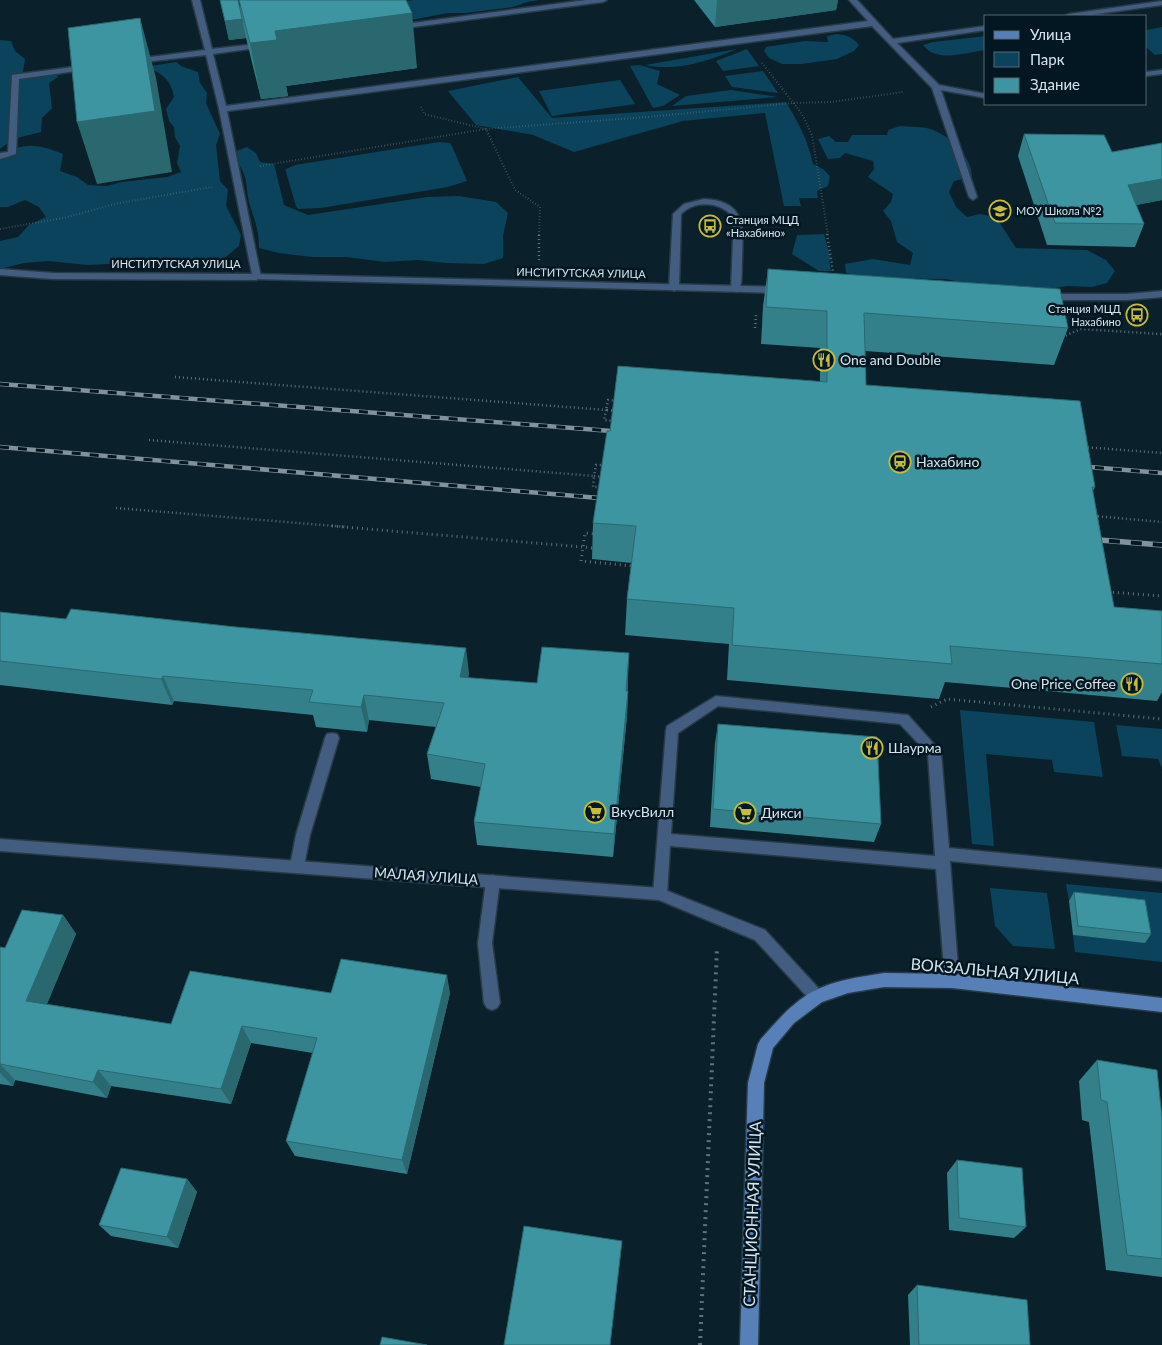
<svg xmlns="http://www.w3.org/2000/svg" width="1162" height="1345" viewBox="0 0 1162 1345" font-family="Lato,sans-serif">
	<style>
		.green { fill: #0a435b }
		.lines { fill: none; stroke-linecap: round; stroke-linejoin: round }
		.service-casing { stroke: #273b46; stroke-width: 3 }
		.minor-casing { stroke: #273b46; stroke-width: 3 }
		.tertiary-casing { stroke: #273b46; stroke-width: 3 }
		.secondary-casing { stroke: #273b46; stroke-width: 3 }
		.path-far3 { stroke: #60727c; stroke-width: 2; stroke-dasharray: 0.5 2.5; stroke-linecap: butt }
		.path-far2 { stroke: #60727c; stroke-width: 2.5; stroke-dasharray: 1 3; stroke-linecap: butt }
		.path-far1 { stroke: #60727c; stroke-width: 3; stroke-dasharray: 1 4; stroke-linecap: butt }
		.path { stroke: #60727c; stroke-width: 4; stroke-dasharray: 2 5; stroke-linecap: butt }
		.service { fill: #435d80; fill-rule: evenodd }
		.minor { fill: #435d80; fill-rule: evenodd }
		.tertiary { fill: #435d80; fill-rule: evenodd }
		.secondary { fill: #5780b9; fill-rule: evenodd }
		.rail-far1-casing { stroke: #81929b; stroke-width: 4.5 }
		.rail-casing { stroke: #81929b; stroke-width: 5.5 }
		.rail-far1 { stroke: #021721; stroke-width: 3; stroke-dasharray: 9; stroke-linecap: butt }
		.rail { stroke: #021721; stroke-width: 4; stroke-dasharray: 11; stroke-linecap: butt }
		.wall { fill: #34808a }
		.shaded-wall { fill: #2a6870 }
		.building { fill: #3c95a0; stroke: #2a6870 }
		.labels { text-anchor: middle; stroke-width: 5; stroke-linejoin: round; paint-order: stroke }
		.far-poi-label { font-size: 11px; fill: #d7e4ec; stroke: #021721; text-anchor: start }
		.far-street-label { font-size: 11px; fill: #d7e4ec; stroke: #021721 }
		.poi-label { font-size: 14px; fill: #d7e4ec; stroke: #021721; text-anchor: start }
		.street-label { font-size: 14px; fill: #d7e4ec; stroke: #021721 }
		.near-street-label { font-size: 16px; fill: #d7e4ec; stroke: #021721 }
	</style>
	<rect width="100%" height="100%" fill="#0a202b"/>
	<g class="green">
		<polygon points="414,0 539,0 527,2 513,7 465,13 448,13 411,20 405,1"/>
		<polygon points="1162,27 1162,54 1155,55 1146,47 1146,30"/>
		<path d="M837,34C847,35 852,37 859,45L854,51L837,59L801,64H782L769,58L764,51L766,47L805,41L828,42L827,36Z"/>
		<path d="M986,36V50C966,52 937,64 923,45L933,42Z"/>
		<polygon points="0,40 11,41 15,51 25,59 23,72 56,70 58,77 49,83 52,108 42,118 41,132 13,139 0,149"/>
		<path d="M737,49C709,61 676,72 645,65Z"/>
		<polygon points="747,49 759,66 723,71 716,61"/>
		<path d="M176,62L181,66L198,72L200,83L207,93L206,103L220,134L216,145L220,181L228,190L226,206L241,235L239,246L216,265L191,263L162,266L148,262L88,265L48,261L24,263L0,269V241L18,237L29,225L46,217L39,207L25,200L8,207H0V155C26,142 37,144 63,154L60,171L77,177L88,185L107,186L122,182L167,177L181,172L177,163L180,146L175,137L174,127L169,121L166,109L174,97C171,79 161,72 144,67Z"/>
		<polygon points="640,65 660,71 657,84 680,95 663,106 653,108 630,66"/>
		<polygon points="763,71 778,93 732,87 725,76"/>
		<path d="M518,77L552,118L786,102C798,122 808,140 813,164L823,169L830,176L828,186L817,191L818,198H799L801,206H784L765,113L683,121L574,152L533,135L476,125L448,91Z"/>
		<polygon points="620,80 635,104 552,116 539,91"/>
		<polygon points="731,90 778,97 672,106 686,96"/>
		<path d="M900,126C910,127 924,126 933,130C951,137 972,157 972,177L954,181L949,192L956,207L967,217L980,214L996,217L1016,248L1087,250L1106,260L1115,271L1107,283L1092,287L1067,286L1040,291H997L946,279L865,278L846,273L845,264L873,259L910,265L913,253L897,242L891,221L883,211L891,202L893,194L868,177L874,169L873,161L845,153L840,158L828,159L818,139L829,136L836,142H848L852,135H887L888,130Z"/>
		<polygon points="439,142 450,143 452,146 467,181 448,187 321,208 298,209 296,206 286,172 286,169 295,165"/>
		<path d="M247,147L256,153L260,162L274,164L284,205L308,215L427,197L459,196L496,202L508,213L503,236V258L484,264L446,263L418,260L385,262L346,257H312L279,253L259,248C259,229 254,219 249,202C245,184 249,177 236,161V151Z"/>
		<polygon points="824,234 831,260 829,260 831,271 819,271 792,254 797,235"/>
		<polygon points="960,710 1094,722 1103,777 1054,772 1052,760 986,754 994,846 972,844"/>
		<polygon points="1116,725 1162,729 1162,769 1158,759 1122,756"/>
		<polygon points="1066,884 1162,893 1162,962 1075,952 1073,935 1144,942 1139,909 1069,901"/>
		<polygon points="990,888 1047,893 1055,949 1013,946 995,926"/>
	</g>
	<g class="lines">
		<g class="service-casing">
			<g id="service">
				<polygon points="192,0 200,0 212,49 264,43 268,45 264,47 213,54 226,106 868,21 849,0 857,0 893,39 986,26 986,30 897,43 939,85 986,94 986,98 941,90 977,197 973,200 969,197 932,88 872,26 227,111 261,277 256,280 253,279 219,109 206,55 135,63 131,61 135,59 205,50"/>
				<polygon points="586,0 607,0 603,2 398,29 394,27 398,25"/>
				<polygon points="1162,1 1162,5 1083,16 1065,16 1069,14"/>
				<polygon points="88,65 91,65 91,69 19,79 16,154 0,159 0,153 8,152 12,75"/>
				<polygon points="1162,70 1162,74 1146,76 1146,72"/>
				<path d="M704,199C746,201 743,226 742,260C741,270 743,282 739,291L736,292L731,289L733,239L731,215C718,201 694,201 681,214L679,288L674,291L669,288L673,214L684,204Z"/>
				<path d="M716,696L908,715L941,752L949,848L1162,869V881L950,861L959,981L957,986L952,988L947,986L945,981L936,869L670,846L667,894L665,898L660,900L655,898L653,894L666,730L667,726ZM718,706L900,724L928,754L935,856L671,834L678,733Z"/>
				<polygon points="332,733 337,734 339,738 310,835 304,866 302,870 297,872 292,870 290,866 296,835 325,738 327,734"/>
				<polygon points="493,875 498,877 500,881 492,943 500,1003 497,1008 492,1010 487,1008 484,1003 478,943 486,881 488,877"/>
			</g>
		</g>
		<g class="minor-casing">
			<g id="minor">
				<polygon points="0,269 53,273 256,274 261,277 256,280 53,279 0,275"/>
				<polygon points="0,839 660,888 765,930 822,992 824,997 822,1002 817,1004 812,1002 755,940 659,900 0,851"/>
			</g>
		</g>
		<g class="tertiary-casing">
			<g id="tertiary">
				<polygon points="256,274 782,287 787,290 782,293 253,279 253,275"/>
				<polygon points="1162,291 1162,297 1127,300 1045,300 1040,297 1045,294 1127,294"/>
			</g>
		</g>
		<g class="secondary-casing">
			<path id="secondary" d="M884,973L952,974L1162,998V1012L952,988L884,987L848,993L822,1002L794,1023L773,1048L764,1083L758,1345H740L748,1083L758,1044L761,1039C776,1022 792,1003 812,992C834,980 860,977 884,973Z"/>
		</g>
		<g class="path-far3">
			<polyline points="762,63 802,114 812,135 828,235"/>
			<polyline points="421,107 424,114 486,129 647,117 793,103 831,102 903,92"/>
			<polyline points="260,166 486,129 515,190 540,207 539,235"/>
			<polyline points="0,229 63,218 119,203 212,187"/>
		</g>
		<g class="path-far2">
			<polyline points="827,234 834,277"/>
			<polyline points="539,260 539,234"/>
			<polyline points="755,328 756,315"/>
			<polyline points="1062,337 1081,329 1162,334"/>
			<polyline points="175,377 606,410 604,420 614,421"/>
			<polyline points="616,411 606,410 608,400 618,401"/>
			<polyline points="149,440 594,476 593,487 600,487"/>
			<polyline points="1084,447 1162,453"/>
			<polyline points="603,477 594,476 596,465 605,465"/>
			<polyline points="116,508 347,527"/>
			<polyline points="1094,516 1162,522"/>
		</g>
		<g class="path-far1">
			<polyline points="332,526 583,547 581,561 633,566"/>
			<polyline points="592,548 583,547 585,533 596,534"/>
			<polyline points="1108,592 1162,596"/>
			<polyline points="931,707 947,699 1162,719"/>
		</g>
		<polyline class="path" points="700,1345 717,948"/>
		<use href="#service" class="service"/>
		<use href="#minor" class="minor"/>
		<use href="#tertiary" class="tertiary"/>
		<use href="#secondary" class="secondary"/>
		<g class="rail-far1-casing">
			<g id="rail-far1">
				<polyline points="0,384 624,432"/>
				<polyline points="0,447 611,499"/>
				<polyline points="1077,466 1162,473"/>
			</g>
		</g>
		<g class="rail-casing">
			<polyline id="rail" points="1087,539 1162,545"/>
		</g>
		<use href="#rail-far1" class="rail-far1"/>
		<use href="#rail" class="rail"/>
	</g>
	<g class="wall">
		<polygon points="220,0 417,68 286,86 288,96 261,99 246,38 229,40"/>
		<polygon points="694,0 838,0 836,10 715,27"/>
		<polygon points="1024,134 1112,152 1162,143 1162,200 1136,205 1144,224 1135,247 1047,245 1018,156"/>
		<polygon points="768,269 1068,328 1054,365 865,351 866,385 1095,487 1093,491 1114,607 1162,611 1162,692 1157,701 945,682 939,699 727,680 729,644 625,635 627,599 632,563 592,559 593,523 610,431 820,382 820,348 761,344 763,306"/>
		<polygon points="0,612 469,673 468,678 537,683 628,679 627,716 613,857 477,845 474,822 481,787 431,779 427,754 436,727 369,720 367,732 316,727 313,715 174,701 172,705 0,685"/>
		<polygon points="718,724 881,824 874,842 710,827 715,743"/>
		<polygon points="1074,892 1151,934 1145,943 1073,935 1069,901"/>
		<polygon points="63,915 76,934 47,1004 171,1024 331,993 450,993 407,1174 295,1156 286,1141 313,1053 251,1043 231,1104 111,1086 107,1098 15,1080 13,1086 0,1084 0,947 5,948"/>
		<polygon points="1097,1060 1162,1117 1162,1277 1106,1270 1089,1122 1082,1120 1079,1081"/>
		<polygon points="957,1160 1026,1227 1014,1238 949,1230 947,1173"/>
		<polygon points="187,1179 197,1192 178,1248 111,1236 99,1225"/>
		<polygon points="917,1285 1030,1345 910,1345 908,1295"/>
	</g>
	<g class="shaded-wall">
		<polygon points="717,0 838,0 836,10 715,27"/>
		<polygon points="412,13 417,68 286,86 288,96 261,99 250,43 245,23"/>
		<polygon points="140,18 156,78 172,172 97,184 77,122"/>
		<polygon points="242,19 246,38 229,40 225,21"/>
		<polygon points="1162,179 1162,200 1120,208 1128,185"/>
		<polygon points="466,648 469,673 463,703 460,677"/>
		<polygon points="629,653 628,679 625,716 626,691"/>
		<polygon points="163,676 174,701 172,705 161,679"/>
		<polygon points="628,691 627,716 613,857 614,834"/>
		<polygon points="364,695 369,720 367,732 361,707"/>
		<polygon points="63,915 76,934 41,1018 26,1001"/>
		<polygon points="447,975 450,993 407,1174 402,1160"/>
		<polygon points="242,1026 251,1043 231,1104 221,1089"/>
		<polygon points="0,1064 15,1080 13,1086 0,1073"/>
		<polygon points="98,1070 111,1086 107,1098 93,1082"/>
		<polygon points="187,1179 197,1192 178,1248 167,1237"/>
	</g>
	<g class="building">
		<polygon points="220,0 238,0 243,23 242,19 225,21"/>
		<polygon points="239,0 406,0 412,13 275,31 277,40 250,43"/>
		<polygon points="140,18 155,111 77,122 68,28"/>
		<polygon points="1024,134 1104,135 1112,152 1162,143 1162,179 1128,185 1144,224 1055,223"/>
		<polygon points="768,269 1060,289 1068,328 864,313 866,385 1080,401 1095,487 1092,487 1114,607 1162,611 1162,664 950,646 952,664 732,645 734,608 627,599 636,526 593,523 607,431 610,431 618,366 827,382 827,311 766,307"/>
		<polygon points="71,609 236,627 466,648 460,677 537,683 542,647 629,653 626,691 628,691 614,834 474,822 485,764 427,754 444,703 364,695 361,707 309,702 313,690 163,676 161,679 0,661 0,612 66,619"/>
		<polygon points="718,724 877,737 881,824 713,809"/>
		<polygon points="1074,892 1145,900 1151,934 1078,926"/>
		<polygon points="22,910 63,915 26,1001 171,1024 190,971 331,993 341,959 447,975 402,1160 286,1141 317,1038 242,1026 221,1089 98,1070 93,1082 0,1064 0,947 5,948"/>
		<polygon points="1097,1060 1157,1070 1162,1117 1162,1259 1127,1255 1107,1102 1101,1100"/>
		<polygon points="957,1160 1022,1168 1026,1227 959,1218"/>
		<polygon points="121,1168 187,1179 167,1237 99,1225"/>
		<polygon points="524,1226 622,1241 610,1345 504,1345"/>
		<polygon points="917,1285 1027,1300 1030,1345 919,1345"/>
		<polygon points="382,1337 427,1345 380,1345"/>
	</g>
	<defs>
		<g id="school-ring" transform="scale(1.125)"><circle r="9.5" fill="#021721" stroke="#c7bb3b" stroke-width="1.5"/><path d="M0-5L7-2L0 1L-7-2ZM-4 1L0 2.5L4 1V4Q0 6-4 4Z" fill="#c7bb3b"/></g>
		<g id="bus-ring" transform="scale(1.125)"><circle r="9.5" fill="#021721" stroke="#c7bb3b" stroke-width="1.5"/><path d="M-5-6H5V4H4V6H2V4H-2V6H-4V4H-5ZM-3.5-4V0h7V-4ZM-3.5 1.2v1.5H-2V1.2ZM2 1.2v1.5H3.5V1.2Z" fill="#c7bb3b"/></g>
		<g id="restaurant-ring" transform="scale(1.125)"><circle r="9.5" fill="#021721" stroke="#c7bb3b" stroke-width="1.5"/><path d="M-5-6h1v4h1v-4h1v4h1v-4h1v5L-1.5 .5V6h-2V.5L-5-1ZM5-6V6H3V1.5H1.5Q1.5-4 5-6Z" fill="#c7bb3b"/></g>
		<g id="station-ring" transform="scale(1.125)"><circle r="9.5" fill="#021721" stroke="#c7bb3b" stroke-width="1.5"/><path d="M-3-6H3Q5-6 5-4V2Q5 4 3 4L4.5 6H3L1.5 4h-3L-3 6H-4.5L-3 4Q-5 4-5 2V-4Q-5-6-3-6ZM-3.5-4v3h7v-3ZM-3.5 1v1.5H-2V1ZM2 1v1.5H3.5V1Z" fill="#c7bb3b"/></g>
		<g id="supermarket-ring" transform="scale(1.125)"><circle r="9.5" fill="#021721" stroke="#c7bb3b" stroke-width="1.5"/><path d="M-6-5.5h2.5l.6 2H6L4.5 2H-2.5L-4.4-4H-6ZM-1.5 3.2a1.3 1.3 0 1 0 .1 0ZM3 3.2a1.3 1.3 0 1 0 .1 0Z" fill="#c7bb3b"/></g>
	</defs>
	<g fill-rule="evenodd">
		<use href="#school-ring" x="1000" y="211"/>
		<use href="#bus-ring" x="710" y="226"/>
		<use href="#bus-ring" x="1137" y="315"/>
		<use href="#restaurant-ring" x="824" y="360"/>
		<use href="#station-ring" x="900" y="462"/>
		<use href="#restaurant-ring" x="1132" y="684"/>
		<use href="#restaurant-ring" x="872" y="748"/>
		<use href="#supermarket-ring" x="595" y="812"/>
		<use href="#supermarket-ring" x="745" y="813"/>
	</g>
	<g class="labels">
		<g class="far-poi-label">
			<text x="1016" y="215">МОУ Школа №2</text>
			<text x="726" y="224">Станция МЦД<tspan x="726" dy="13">«Нахабино»</tspan></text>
			<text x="1121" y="313" text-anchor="end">Станция МЦД<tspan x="1121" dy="13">Нахабино</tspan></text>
		</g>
		<g class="far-street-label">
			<text x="176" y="268">ИНСТИТУТСКАЯ УЛИЦА</text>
			<text transform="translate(581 273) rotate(1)" y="4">ИНСТИТУТСКАЯ УЛИЦА</text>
		</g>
		<g class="poi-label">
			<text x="840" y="365">One and Double</text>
			<text x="916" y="467">Нахабино</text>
			<text x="1116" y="689" text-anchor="end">One Price Coffee</text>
			<text x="888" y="753">Шаурма</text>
			<text x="611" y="817">ВкусВилл</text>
			<text x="761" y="818">Дикси</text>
		</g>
		<g class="street-label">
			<text transform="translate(426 876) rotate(4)" y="5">МАЛАЯ УЛИЦА</text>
		</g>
		<g class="near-street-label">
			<text transform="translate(995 971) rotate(5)" y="6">ВОКЗАЛЬНАЯ УЛИЦА</text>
			<text transform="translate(752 1214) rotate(-88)" y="6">СТАНЦИОННАЯ УЛИЦА</text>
		</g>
	</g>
	<rect x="984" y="15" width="162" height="90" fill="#021721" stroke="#576972"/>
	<rect x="994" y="31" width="25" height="8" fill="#5780b9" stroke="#576972"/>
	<text x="1030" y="40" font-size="15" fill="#d7e4ec">Улица</text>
	<rect x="994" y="52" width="25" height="15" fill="#0a435b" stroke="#576972"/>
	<text x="1030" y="65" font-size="15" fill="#d7e4ec">Парк</text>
	<rect x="994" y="78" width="25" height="15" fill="#3c95a0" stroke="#576972"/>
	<text x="1030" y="90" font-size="15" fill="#d7e4ec">Здание</text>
</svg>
